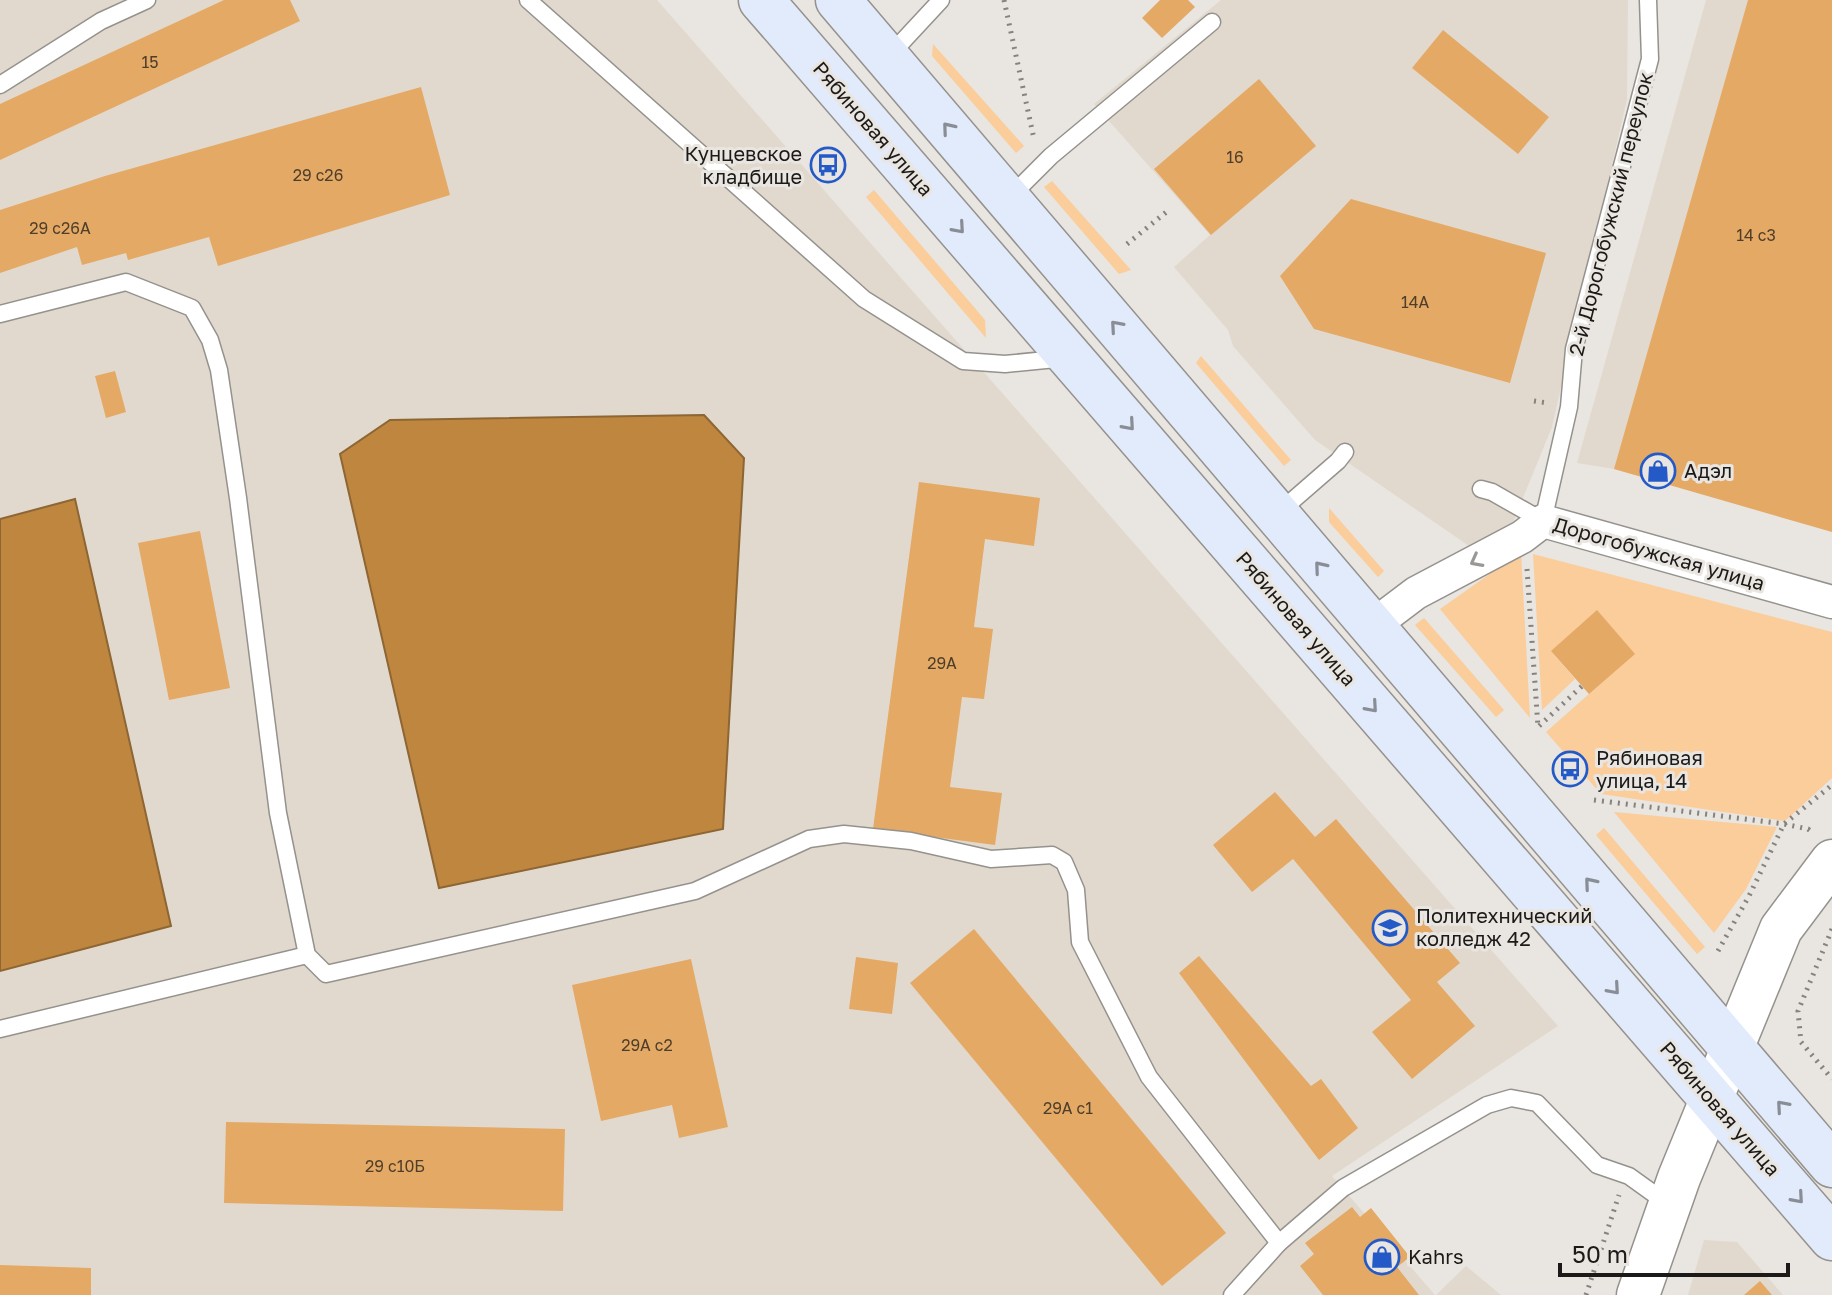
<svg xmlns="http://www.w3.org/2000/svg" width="1832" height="1295" viewBox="0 0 1832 1295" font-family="'Golos Text',sans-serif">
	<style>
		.built { fill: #e2d9ce }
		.green { fill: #facd9b }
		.water { fill: #be863f; stroke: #8d6633; stroke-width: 2 }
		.building { fill: #e4a964 }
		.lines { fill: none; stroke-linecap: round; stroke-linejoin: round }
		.service-casing { stroke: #95928d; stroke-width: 19 }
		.minor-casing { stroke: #95928d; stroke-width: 35 }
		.tertiary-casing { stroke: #95928d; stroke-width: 45 }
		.secondary-casing { stroke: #95928d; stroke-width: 47 }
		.path { stroke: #86837f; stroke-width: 5; stroke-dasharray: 2 6; stroke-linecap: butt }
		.service { stroke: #fff; stroke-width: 16 }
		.minor { stroke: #fff; stroke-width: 32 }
		.tertiary { stroke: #fff; stroke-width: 42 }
		.secondary { stroke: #e2ebfb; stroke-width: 44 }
		.oneway { stroke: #898d95 }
		.oneway2 { stroke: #999897 }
		.labels { text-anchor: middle; stroke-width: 6; stroke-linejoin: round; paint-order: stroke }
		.number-label { font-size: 16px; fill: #4e3e2b }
		.street-label { font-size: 20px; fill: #1c1a18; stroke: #e9e5e0 }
		.poi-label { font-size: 20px; fill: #1c1a18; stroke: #e9e5e0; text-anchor: start }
	</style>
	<rect width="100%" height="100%" fill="#e9e5e0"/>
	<g class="built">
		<polygon points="0,0 657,0 1558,1026 1332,1176 1435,1295 0,1295"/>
		<polygon points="1221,0 1628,0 1627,99 1552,427 1511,527 1472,548 1315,440 1233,346 1228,330 1174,267 1210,235 1094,104"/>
		<polygon points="1706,0 1832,0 1668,484 1614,469 1577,463"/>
		<polygon points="1704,1240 1737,1242 1783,1295 1688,1295"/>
		<polygon points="1466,1266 1501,1295 1436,1295"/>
	</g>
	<g class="green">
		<polygon points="933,44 1024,146 1016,153 932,56"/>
		<polygon points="1052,181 1131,270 1119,274 1044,187"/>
		<polygon points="874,190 985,320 986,338 866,197"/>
		<polygon points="1201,356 1291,460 1284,466 1196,363"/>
		<polygon points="1329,508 1384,571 1378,577 1329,522"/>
		<polygon points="1521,552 1530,718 1440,609"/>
		<polygon points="1533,554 1832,632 1832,778 1785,821 1601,794 1546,732 1634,654 1551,651 1575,679 1542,710"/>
		<polygon points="1424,618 1504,710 1496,717 1415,625"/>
		<polygon points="1614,812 1777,827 1746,889 1714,933"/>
		<polygon points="1604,828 1705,947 1697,954 1596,835"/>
	</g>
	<g class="water">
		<polygon points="704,415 744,458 723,829 439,888 340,454 390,420"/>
		<polygon points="75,499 171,926 0,971 0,519"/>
	</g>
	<g class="building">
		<polygon points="224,0 290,0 300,21 0,160 0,104"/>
		<polygon points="1160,0 1188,0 1195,7 1162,38 1142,18"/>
		<polygon points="1748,0 1832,0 1832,532 1614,469"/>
		<polygon points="1443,30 1549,117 1518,154 1412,68"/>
		<polygon points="1259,79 1316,146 1211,235 1154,169"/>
		<polygon points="421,87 450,195 218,266 209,237 128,260 126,253 82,265 77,247 0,273 0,210 105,176"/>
		<polygon points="1351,199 1546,253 1510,383 1314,329 1280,276"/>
		<polygon points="115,371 126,412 106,418 95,376"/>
		<polygon points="919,482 1040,498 1034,546 985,539 974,627 993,629 984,699 962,697 950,787 1002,793 995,845 873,829"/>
		<polygon points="200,531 230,688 169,700 138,543"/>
		<polygon points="1597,610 1635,654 1589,694 1551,651"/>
		<polygon points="1275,792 1315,837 1336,819 1460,963 1437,982 1475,1026 1412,1079 1372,1032 1411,1000 1293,859 1252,892 1213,845"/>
		<polygon points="974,929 1226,1233 1162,1286 910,983"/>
		<polygon points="1199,956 1311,1086 1321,1079 1358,1128 1319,1160 1179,973"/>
		<polygon points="856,957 898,963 892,1014 849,1009"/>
		<polygon points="691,959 728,1127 679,1138 672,1105 601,1121 572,985"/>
		<polygon points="226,1122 565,1129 563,1211 224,1203"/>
		<polygon points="1352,1207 1360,1217 1371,1208 1410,1257 1397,1267 1419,1295 1323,1295 1300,1266 1314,1254 1305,1243"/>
		<polygon points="0,1265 91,1268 91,1295 0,1295"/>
		<polygon points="1760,1281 1772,1295 1744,1295"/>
	</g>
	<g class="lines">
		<g class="service-casing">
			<g id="service">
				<polyline points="528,0 864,299 963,361 1005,364 1066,358"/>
				<polyline points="889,56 941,0"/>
				<polyline points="0,85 101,21 147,0"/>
				<polyline points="1009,198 1051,156 1212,22"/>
				<polyline points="0,314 126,282 192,308 210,340 219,370 238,498 278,813 307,955 326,974 695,891 809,839 844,834 911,841 991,859 1052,855 1064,862 1076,890 1080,942 1149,1077 1279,1243"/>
				<polyline points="1481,489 1492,492 1543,521 1569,407 1574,349 1650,59 1648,0"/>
				<polyline points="1277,514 1338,461 1345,452"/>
				<polyline points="0,1029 307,955"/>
				<polyline points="1232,1295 1279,1243 1343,1188 1487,1105 1511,1098 1537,1103 1597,1165 1629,1176 1668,1204"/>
			</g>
		</g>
		<g class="minor-casing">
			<polyline id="minor" points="1371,627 1416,593 1522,537 1543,521 1832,602"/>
		</g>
		<g class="tertiary-casing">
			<polyline id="tertiary" points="1638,1295 1679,1178 1781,929 1832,861"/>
		</g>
		<g class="secondary-casing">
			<g id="secondary">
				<polyline points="761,0 1832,1238"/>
				<polyline points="838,0 1832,1165"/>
			</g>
		</g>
		<g class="path">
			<polyline points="1004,0 1034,139"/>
			<polyline points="1127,244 1170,209"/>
			<polyline points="1534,401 1548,403"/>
			<polyline points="1527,569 1538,727 1582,686"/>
			<polyline points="1594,800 1784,824 1808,829 1812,832"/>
			<polyline points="1832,929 1798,1011 1801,1042 1832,1079"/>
			<polyline points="1718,951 1749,896 1784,824 1832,785"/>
			<polyline points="1586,1295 1619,1195"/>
		</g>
		<use href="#service" class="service"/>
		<use href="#minor" class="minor"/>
		<use href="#tertiary" class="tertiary"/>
		<use href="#secondary" class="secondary"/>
	</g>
	<defs><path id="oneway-chevron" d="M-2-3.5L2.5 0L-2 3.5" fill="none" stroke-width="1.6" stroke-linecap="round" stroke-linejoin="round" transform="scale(2)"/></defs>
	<g class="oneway">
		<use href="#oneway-chevron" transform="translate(948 128) rotate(-130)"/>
		<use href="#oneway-chevron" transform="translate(959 228) rotate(49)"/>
		<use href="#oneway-chevron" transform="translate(1116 326) rotate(-131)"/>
		<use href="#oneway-chevron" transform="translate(1129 425) rotate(49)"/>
		<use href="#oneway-chevron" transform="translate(1320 567) rotate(-130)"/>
		<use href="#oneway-chevron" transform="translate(1372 707) rotate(49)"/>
		<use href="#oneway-chevron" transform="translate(1590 883) rotate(-130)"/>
		<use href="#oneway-chevron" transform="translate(1614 989) rotate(49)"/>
		<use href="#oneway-chevron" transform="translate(1782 1106) rotate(-131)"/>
		<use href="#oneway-chevron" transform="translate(1798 1198) rotate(49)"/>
	</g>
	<use class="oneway2" href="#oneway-chevron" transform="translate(1476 561) rotate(152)"/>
	<defs>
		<g id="bus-ring" transform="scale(1.8)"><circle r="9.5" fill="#e9e5e0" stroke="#245ac7" stroke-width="1.5"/><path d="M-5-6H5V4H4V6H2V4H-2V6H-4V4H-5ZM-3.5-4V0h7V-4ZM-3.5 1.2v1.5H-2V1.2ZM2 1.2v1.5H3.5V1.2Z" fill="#245ac7"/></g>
		<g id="shop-ring" transform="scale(1.8)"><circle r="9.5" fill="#e9e5e0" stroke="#245ac7" stroke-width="1.5"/><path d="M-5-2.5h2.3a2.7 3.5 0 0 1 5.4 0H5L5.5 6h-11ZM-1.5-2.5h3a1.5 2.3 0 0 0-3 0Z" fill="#245ac7"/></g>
		<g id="university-ring" transform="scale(1.8)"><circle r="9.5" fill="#e9e5e0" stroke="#245ac7" stroke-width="1.5"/><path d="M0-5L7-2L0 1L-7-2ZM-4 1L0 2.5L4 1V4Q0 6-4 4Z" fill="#245ac7"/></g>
	</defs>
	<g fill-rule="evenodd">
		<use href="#bus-ring" x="828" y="165"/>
		<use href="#shop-ring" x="1658" y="471"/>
		<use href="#bus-ring" x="1570" y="769"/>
		<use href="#university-ring" x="1390" y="928"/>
		<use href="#shop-ring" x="1382" y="1257"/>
	</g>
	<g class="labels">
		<g class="number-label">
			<text x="150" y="68">15</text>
			<text x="1235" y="163">16</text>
			<text x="318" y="181">29 с26</text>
			<text x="60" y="234">29 с26А</text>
			<text x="1756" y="241">14 с3</text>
			<text x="1415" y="308">14А</text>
			<text x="942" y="669">29А</text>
			<text x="647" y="1051">29А с2</text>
			<text x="1068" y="1114">29А с1</text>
			<text x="395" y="1172">29 с10Б</text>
		</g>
		<g class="street-label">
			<text transform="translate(873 129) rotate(49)" y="7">Рябиновая улица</text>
			<text transform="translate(1611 214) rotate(-76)" y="7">2-й Дорогобужский переулок</text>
			<text transform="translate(1659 554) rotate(16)" y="7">Дорогобужская улица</text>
			<text transform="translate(1296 619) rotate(49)" y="7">Рябиновая улица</text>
			<text transform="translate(1720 1109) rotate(49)" y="7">Рябиновая улица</text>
		</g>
		<g class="poi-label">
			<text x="802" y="161" text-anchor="end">Кунцевское<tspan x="802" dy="23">кладбище</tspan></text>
			<text x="1684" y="478">Адэл</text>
			<text x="1596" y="765">Рябиновая<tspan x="1596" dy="23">улица, 14</tspan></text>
			<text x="1416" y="923">Политехнический<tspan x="1416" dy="23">колледж 42</tspan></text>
			<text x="1408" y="1264">Kahrs</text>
		</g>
	</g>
	<path d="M1560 1263v12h228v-12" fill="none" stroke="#1c1a18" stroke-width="4"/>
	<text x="1572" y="1263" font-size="24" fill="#1c1a18" stroke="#e9e5e0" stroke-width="6" paint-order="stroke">50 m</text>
</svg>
